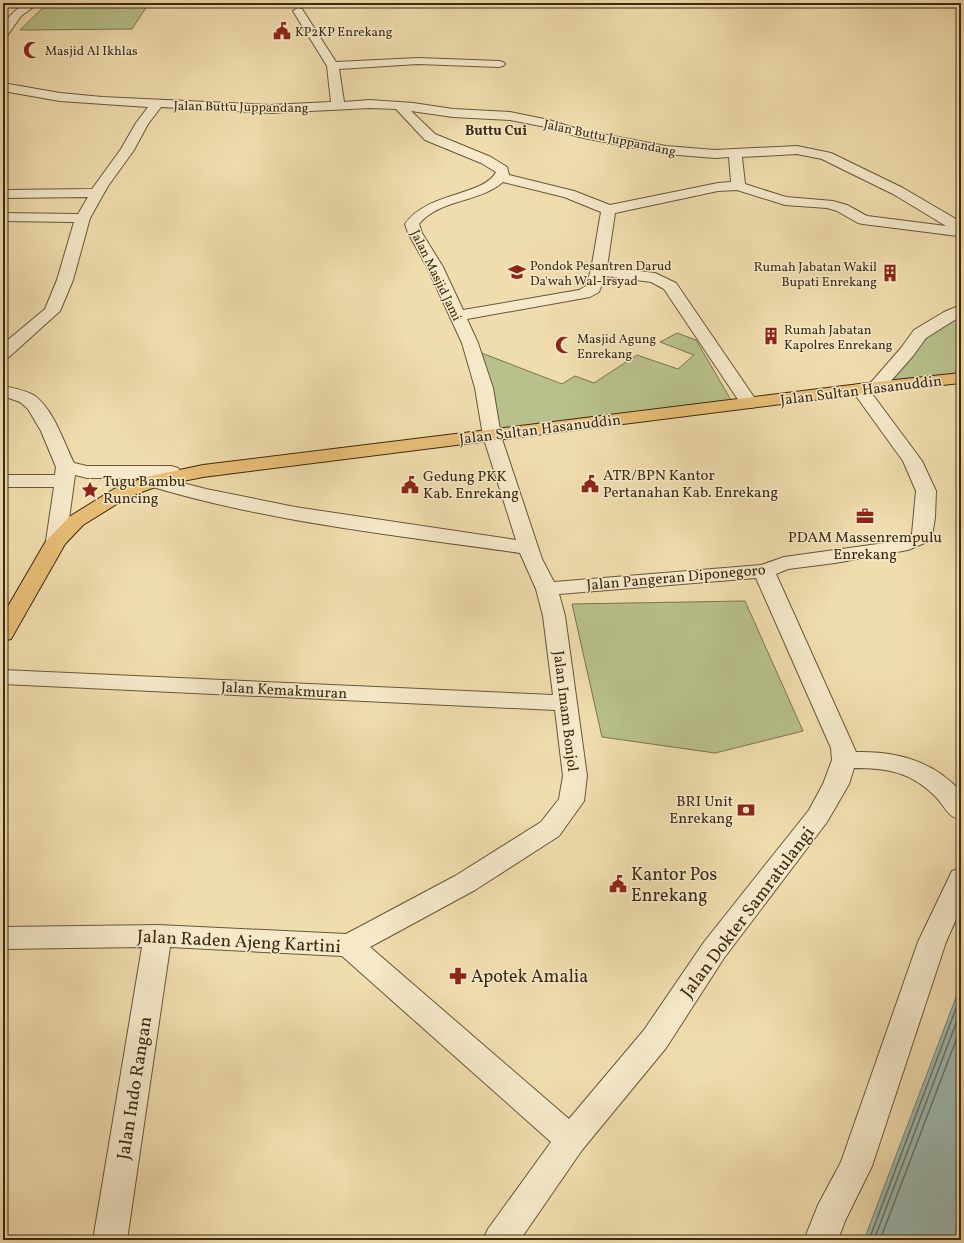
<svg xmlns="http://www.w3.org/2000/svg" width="964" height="1243" viewBox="0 0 964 1243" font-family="Vollkorn,serif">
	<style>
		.green { fill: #b8c18b; stroke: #7a764e }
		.water { fill: #9cbab2; stroke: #758072 }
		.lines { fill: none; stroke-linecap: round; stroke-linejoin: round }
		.shore { stroke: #6c7262; stroke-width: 1.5 }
		.minor-casing { stroke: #685739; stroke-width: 2 }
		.trunk-casing { stroke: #3b2a12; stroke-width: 2 }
		.minor { fill: #f5e9ca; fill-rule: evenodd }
		.trunk { fill: #e8be76; fill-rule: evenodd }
		.labels { text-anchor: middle; stroke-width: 3; stroke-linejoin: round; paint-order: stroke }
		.far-poi-label { font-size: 13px; fill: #3b2a12; stroke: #f5e9ca; text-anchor: start }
		.far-street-label { font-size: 13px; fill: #3b2a12; stroke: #f5e9ca }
		.far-quarter-label { font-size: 14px; font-weight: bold; fill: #3b2a12; stroke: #f5e9ca }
		.street-label { font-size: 15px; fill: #3b2a12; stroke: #f5e9ca }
		.poi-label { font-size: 15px; fill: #3b2a12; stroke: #f5e9ca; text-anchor: start }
		.near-poi-label { font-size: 18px; fill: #3b2a12; stroke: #f5e9ca; text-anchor: start }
		.near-street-label { font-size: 18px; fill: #3b2a12; stroke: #f5e9ca }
	</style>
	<rect width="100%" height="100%" fill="#f0ddad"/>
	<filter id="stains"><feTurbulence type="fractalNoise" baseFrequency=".005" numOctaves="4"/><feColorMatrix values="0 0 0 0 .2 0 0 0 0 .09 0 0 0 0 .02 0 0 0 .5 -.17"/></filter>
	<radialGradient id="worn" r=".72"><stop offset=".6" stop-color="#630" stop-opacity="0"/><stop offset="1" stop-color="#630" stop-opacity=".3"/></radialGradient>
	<g class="green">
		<polygon points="48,3 149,3 132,29 20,30"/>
		<polygon points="961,314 961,375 887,383 927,335"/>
		<polygon points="677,333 696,340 731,400 495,432 479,352 562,384 575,376 594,383 637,355 678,369 694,355 660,342"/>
		<polygon points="745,601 803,731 715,753 602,737 572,604"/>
	</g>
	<polygon class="water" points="961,984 961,1240 864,1240"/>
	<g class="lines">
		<g class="shore">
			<polyline points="869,1240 961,995"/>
			<polyline points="874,1240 961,1010"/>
			<polyline points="880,1240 961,1027"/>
		</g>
		<g class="minor-casing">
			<g id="minor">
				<path d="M27,3H39L21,16L7,36L3,37C3,19 12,12 27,3Z"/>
				<path d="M298,8L302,9L336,62L418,58L499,61L503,62L505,64L503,66L499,67L418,64L339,69L344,102L370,100L413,103L453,109L510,112L549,120L581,130L666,146L715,150L797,146L831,153L903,188L961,222V236H958L863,224L858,223L837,211L827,208L785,205L737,190L718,191L615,213L607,267L655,273L676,283L758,403L755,407L749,408L743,407L664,289L651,282L605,276L599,292L590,297L467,319L478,343L493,388L501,436L542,559L554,582L761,565L784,557L885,543L902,539L912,534L916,491L903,461L851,389L854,385L860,384L867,387L901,348L914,330L944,312L961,305V316L926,338L913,356L882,391L876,392L870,391L922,461L936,491L935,517L932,537L929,541L908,550L835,563L788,569L776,574L856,752C896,751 934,761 961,792V819C959,818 954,818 952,816C947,813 941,802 936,797C911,772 888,768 854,768L849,784L827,822L724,958L666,1048L582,1150L520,1240H483L488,1229L551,1142L342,956L170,947L127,1240H93L142,947L3,949V927L158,925L346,934L455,876L541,822L559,799L563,776L555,710L3,684V670L553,695L543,616L536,589L520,553C395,535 267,522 146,485L143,481L146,478H87L75,475L66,541L63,545L56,547L49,545L46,541L54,487H3V475H55L56,467L41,431L28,409L20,402L3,396V386C13,388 26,390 35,396C54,410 64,443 74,463L87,466H171L178,468L181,472L178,476L163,478L206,489L295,507L516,540L483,436L475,388L462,343L427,267L408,233L405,224C427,192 484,196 496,172L481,163L425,140L396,109L370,108L270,113L161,107L148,124L134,150L108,186L90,218L73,280L60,311L9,357L3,358V344L45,309L57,280L74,222L3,221V213L78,214L88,197L3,198V190L92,189L121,149L136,123L148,107L60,101L3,91V83L60,93L102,97L270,105L331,102L327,66L293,11ZM411,111L453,117L510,120L546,127L579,137L666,154L715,158L729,157L731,182L718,183L610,205L574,191L509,175L507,167L491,157L435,134ZM797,154L822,159L842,169L893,194L946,226L867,216L847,205L833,201L786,197L745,184L742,157ZM503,182L564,197L601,212L591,270L586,286L579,290L463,310L443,267L422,233L419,224C439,199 479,203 503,182ZM756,578L831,748L832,760L823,784L809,810L704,942L644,1030L569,1119L370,947L475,890L559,836L584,801L587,776L565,616L559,594Z"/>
				<polygon points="961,868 961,908 946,942 872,1166 845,1221 838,1240 804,1240 818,1205 841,1162 918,942 952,871"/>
			</g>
		</g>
		<g class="trunk-casing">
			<polygon id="trunk" points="961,373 961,383 876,392 203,477 158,486 128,497 83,525 65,544 11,639 3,641 3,615 46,541 69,517 114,489 146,477 203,465 876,382"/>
		</g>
		<use href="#minor" class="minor"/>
		<use href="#trunk" class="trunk"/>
	</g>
	<defs>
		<g id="civic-bare" transform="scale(1.38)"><path d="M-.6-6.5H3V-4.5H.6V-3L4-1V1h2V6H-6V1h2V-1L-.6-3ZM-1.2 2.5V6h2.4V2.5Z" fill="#8f2418" stroke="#f5e9ca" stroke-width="2.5" paint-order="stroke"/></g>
		<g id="mosque-bare" transform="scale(1.38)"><path d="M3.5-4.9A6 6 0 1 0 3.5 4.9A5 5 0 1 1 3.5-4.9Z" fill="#8f2418" stroke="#f5e9ca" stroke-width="2.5" paint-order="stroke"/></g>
		<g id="school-bare" transform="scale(1.38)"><path d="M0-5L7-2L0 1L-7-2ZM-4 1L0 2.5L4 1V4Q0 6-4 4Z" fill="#8f2418" stroke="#f5e9ca" stroke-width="2.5" paint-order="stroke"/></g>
		<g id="building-bare" transform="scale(1.38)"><path d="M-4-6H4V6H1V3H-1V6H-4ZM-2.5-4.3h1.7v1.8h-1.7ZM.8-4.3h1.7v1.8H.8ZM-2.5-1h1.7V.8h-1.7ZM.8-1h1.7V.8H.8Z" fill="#8f2418" stroke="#f5e9ca" stroke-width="2.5" paint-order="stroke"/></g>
		<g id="sight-bare" transform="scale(1.38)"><path d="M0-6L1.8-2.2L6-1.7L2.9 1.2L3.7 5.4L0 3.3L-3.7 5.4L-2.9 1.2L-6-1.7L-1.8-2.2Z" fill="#8f2418" stroke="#f5e9ca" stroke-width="2.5" paint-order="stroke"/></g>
		<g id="office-bare" transform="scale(1.38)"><path d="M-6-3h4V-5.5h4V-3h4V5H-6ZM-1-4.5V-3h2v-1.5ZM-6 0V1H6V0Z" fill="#8f2418" stroke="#f5e9ca" stroke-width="2.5" paint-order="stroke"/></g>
		<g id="bank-bare" transform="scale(1.38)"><path d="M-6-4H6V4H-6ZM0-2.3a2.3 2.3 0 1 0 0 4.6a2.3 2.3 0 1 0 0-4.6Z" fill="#8f2418" stroke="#f5e9ca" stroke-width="2.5" paint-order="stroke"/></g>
		<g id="pharmacy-bare" transform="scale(1.38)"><path d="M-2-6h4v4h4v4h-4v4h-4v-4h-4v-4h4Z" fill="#8f2418" stroke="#f5e9ca" stroke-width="2.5" paint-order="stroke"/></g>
	</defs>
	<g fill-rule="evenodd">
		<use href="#civic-bare" x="282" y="31"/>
		<use href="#mosque-bare" x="32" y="50"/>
		<use href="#school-bare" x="517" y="272"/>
		<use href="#building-bare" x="890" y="273"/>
		<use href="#building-bare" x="771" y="336"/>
		<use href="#mosque-bare" x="564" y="345"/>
		<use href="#civic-bare" x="590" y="484"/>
		<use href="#civic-bare" x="410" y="485"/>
		<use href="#sight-bare" x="90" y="490"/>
		<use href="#office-bare" x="865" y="516"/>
		<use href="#bank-bare" x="746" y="810"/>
		<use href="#civic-bare" x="618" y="884"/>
		<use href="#pharmacy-bare" x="458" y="976"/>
	</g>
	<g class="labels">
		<g class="far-poi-label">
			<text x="295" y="36">KP2KP Enrekang</text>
			<text x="45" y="55">Masjid Al Ikhlas</text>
			<text x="530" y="270">Pondok Pesantren Darud<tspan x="530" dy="15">Da'wah Wal-Irsyad</tspan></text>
			<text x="877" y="271" text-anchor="end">Rumah Jabatan Wakil<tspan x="877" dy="15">Bupati Enrekang</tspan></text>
			<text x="784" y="334">Rumah Jabatan<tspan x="784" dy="15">Kapolres Enrekang</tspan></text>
			<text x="577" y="343">Masjid Agung<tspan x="577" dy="15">Enrekang</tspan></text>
		</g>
		<g class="far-street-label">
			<text transform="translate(241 106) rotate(1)" y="5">Jalan Buttu Juppandang</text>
			<text transform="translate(610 137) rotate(12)" y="5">Jalan Buttu Juppandang</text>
			<text transform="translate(437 275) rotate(64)" y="5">Jalan Masjid Jami</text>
		</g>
		<g class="far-quarter-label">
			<text x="496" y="135">Buttu Cui</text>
		</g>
		<g class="street-label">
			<text transform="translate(861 390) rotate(-7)" y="5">Jalan Sultan Hasanuddin</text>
			<text transform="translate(540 429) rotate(-7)" y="5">Jalan Sultan Hasanuddin</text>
			<text transform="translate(676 577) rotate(-5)" y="5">Jalan Pangeran Diponegoro</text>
			<text transform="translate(284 690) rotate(3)" y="5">Jalan Kemakmuran</text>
			<text transform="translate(566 711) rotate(83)" y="5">Jalan Imam Bonjol</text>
		</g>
		<g class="poi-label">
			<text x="603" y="480">ATR/BPN Kantor<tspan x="603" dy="17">Pertanahan Kab. Enrekang</tspan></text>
			<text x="423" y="481">Gedung PKK<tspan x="423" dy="17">Kab. Enrekang</tspan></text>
			<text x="103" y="486">Tugu Bambu<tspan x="103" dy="17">Runcing</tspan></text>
			<text x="865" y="542" text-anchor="middle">PDAM Massenrempulu<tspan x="865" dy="17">Enrekang</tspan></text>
			<text x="733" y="806" text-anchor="end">BRI Unit<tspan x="733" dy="17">Enrekang</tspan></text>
		</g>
		<g class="near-poi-label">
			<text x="631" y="880">Kantor Pos<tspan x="631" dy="21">Enrekang</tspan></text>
			<text x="471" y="982">Apotek Amalia</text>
		</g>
		<g class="near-street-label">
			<text transform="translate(747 912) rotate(-53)" y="6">Jalan Dokter Samratulangi</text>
			<text transform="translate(239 941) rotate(3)" y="6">Jalan Raden Ajeng Kartini</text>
			<text transform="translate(134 1088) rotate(-81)" y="6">Jalan Indo Rangan</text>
		</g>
	</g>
	<rect width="964" height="1243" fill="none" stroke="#f0ddad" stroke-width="16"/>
	<rect x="4" y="4" width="956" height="1235" fill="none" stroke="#3b2a12" stroke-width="2"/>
	<rect x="8" y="8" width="948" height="1227" fill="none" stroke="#3b2a12"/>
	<rect width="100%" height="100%" filter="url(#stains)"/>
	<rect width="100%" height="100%" fill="url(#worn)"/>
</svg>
